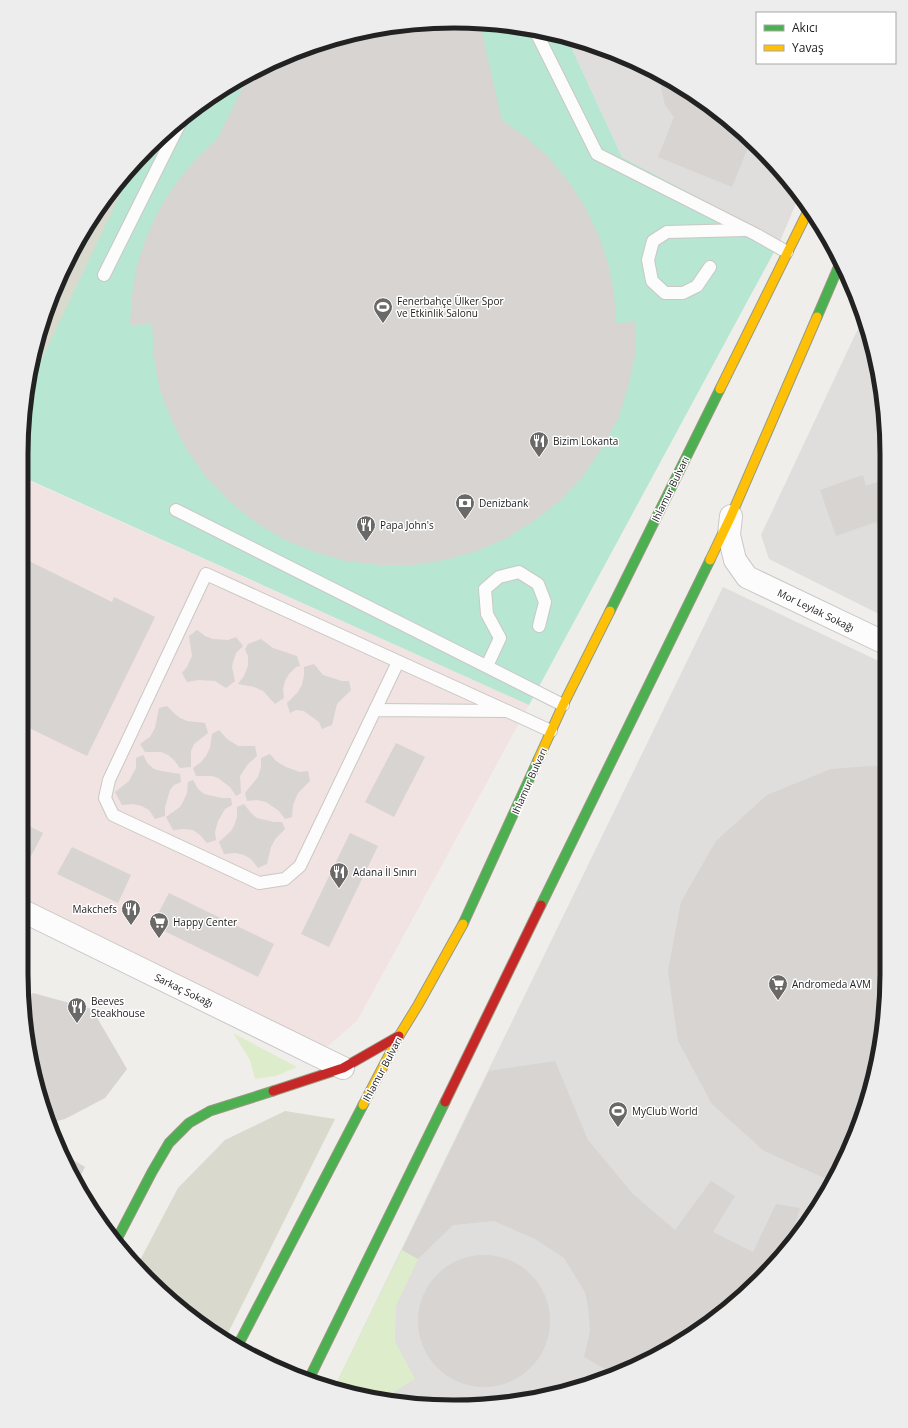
<svg xmlns="http://www.w3.org/2000/svg" width="908" height="1428" viewBox="0 0 908 1428" font-family="'Open Sans',sans-serif">
	<style>
		.residential { fill: #dfdedc }
		.commercial { fill: #f1e3e1 }
		.construction { fill: #d9d9cd }
		.grass { fill: #ddeccb }
		.pitch { fill: #b7e6d2 }
		.building { fill: #d7d4d2 }
		.lines { fill: none; stroke-linecap: round; stroke-linejoin: round }
		.lane-casing { stroke: #c9c8c7; stroke-width: 14 }
		.street-casing { stroke: #c9c8c7; stroke-width: 24 }
		.fast-casing { stroke: #999a82; stroke-width: 11 }
		.slow-casing { stroke: #999a82; stroke-width: 11 }
		.jam-casing { stroke: #999a82; stroke-width: 11 }
		.lane { stroke: #fdfcfc; stroke-width: 12 }
		.street { stroke: #fdfcfc; stroke-width: 22 }
		.fast { stroke: #4caf50; stroke-width: 9 }
		.slow { stroke: #ffc107; stroke-width: 9 }
		.jam { stroke: #c62828; stroke-width: 9 }
		.labels { text-anchor: middle; stroke-width: 3; stroke-linejoin: round; paint-order: stroke }
		.poi-label { font-size: 10px; fill: #222; stroke: #fff; text-anchor: start }
		.street-label { font-size: 10px; fill: #222; stroke: #fff }
		.rim { fill: none; stroke: #222; stroke-width: 5 }
	</style>
	<rect width="100%" height="100%" fill="#f0eeeb"/>
	<g class="residential">
		<polygon points="567,38 593,44 670,79 739,128 800,194 780,241 622,157"/>
		<polygon points="863,318 872,342 886,426 885,617 769,559 761,535"/>
		<polygon points="723,587 885,664 883,1030 854,1140 814,1214 780,1259 694,1334 645,1362 566,1392 510,1403 426,1406 334,1388"/>
	</g>
	<polygon class="commercial" points="25,479 529,705 357,1021 328,1046 296,1044 25,901"/>
	<g class="construction">
		<polygon points="137,160 25,395 36,342 66,263 128,169"/>
		<polygon points="285,1111 335,1119 225,1339 191,1318 148,1280 137,1266 178,1188 225,1140"/>
	</g>
	<g class="grass">
		<polygon points="233,1033 297,1067 276,1076 255,1079 250,1060"/>
		<polygon points="402,1250 418,1259 396,1306 395,1341 415,1379 384,1398 334,1388"/>
	</g>
	<polygon class="pitch" points="425,22 510,25 567,38 622,157 780,241 529,705 25,478 25,397 26,392 136,161 190,111 262,66 342,36"/>
	<g class="building">
		<polygon points="425,22 480,24 502,120 527,138 549,158 569,182 585,207 598,234 608,263 614,293 616,323 636,322 635,355 628,387 618,419 602,448 584,475 561,500 535,520 507,538 477,551 445,560 412,565 379,565 346,561 314,552 283,539 255,522 229,501 206,477 187,450 172,421 160,390 154,357 152,324 130,325 132,295 137,265 147,236 160,208 176,183 196,159 218,138 250,73 262,66 342,36"/>
		<polygon points="662,75 670,79 739,128 751,140 732,187 658,157 674,117 665,105 661,88"/>
		<polygon points="863,475 866,486 886,479 886,548 876,522 836,536 820,490"/>
		<polygon points="25,559 112,602 114,597 155,617 87,756 25,726"/>
		<polygon points="197,630 205,636 213,639 228,640 236,637 243,646 236,653 233,662 232,667 235,681 226,688 215,681 198,680 187,682 182,673 187,667 192,656 189,636"/>
		<polygon points="261,639 273,648 297,656 300,666 296,667 289,674 285,681 283,689 284,698 275,704 263,691 254,687 238,684 244,676 248,666 248,656 245,649 248,644"/>
		<polygon points="314,664 323,675 342,681 349,681 351,690 337,704 332,725 322,729 319,722 304,711 296,710 290,713 287,703 298,692 302,685 304,675 304,667"/>
		<polygon points="167,706 175,714 180,718 187,721 205,723 208,733 194,744 191,751 191,767 180,768 174,760 168,755 161,752 145,752 140,744 150,737 155,728 159,708"/>
		<polygon points="219,730 227,739 238,746 255,746 257,756 248,764 240,776 241,793 236,796 230,787 218,778 212,776 196,776 193,768 201,762 206,756 210,748 212,734"/>
		<polygon points="396,743 425,757 394,817 365,802"/>
		<polygon points="270,754 276,761 286,767 300,772 308,771 310,781 298,793 293,805 292,817 285,819 279,811 266,802 257,800 247,801 245,793 258,777 261,767 261,758"/>
		<polygon points="143,755 148,764 154,769 161,771 180,774 181,782 174,785 170,790 165,807 165,816 155,819 149,810 142,806 133,804 122,805 115,792 129,781 136,768 136,758"/>
		<polygon points="885,765 883,1030 854,1140 833,1180 829,1180 764,1151 712,1104 678,1041 668,971 681,902 716,841 767,795 831,769"/>
		<polygon points="193,780 198,789 204,794 222,798 231,798 232,805 225,809 218,821 215,832 216,840 207,843 200,835 193,830 184,829 173,830 166,817 180,807 183,802 187,793 188,782"/>
		<polygon points="244,804 251,813 257,818 274,822 282,822 285,829 276,838 271,847 267,864 258,868 251,859 244,855 235,853 224,854 219,842 231,831 234,826 237,817 237,807"/>
		<polygon points="25,824 43,833 29,860 25,858"/>
		<polygon points="350,833 378,846 329,947 301,934"/>
		<polygon points="72,847 131,875 118,903 57,874"/>
		<polygon points="169,893 274,944 258,977 152,925"/>
		<polygon points="33,993 92,1009 127,1069 105,1098 65,1119 49,1123 44,1113 25,1031 25,999"/>
		<polygon points="555,1061 588,1140 633,1194 675,1230 711,1181 735,1196 713,1232 753,1252 776,1204 800,1208 795,1225 806,1224 780,1259 694,1334 645,1362 614,1374 584,1357 590,1331 588,1307 585,1292 564,1258 535,1239 494,1221 453,1225 418,1259 402,1250 489,1071"/>
		<polygon points="65,1155 85,1167 78,1181"/>
		<circle cx="484" cy="1321" r="66"/>
	</g>
	<g class="lines">
		<g class="lane-casing">
			<g id="lane">
				<polyline points="535,30 597,154 757,235 787,252"/>
				<polyline points="710,267 697,286 683,293 665,293 652,281 648,260 653,241 667,232 745,230"/>
				<polyline points="104,275 183,117"/>
				<polyline points="176,510 563,705"/>
				<polyline points="487,666 500,638 487,614 485,589 499,577 519,572 538,584 545,602 539,626"/>
				<polyline points="375,710 398,662"/>
				<polyline points="506,711 375,710 300,866 285,879 259,883 113,815 105,798 109,780 206,574 551,731"/>
			</g>
		</g>
		<g class="street-casing">
			<g id="street">
				<polyline points="731,516 729,535 735,560 747,577 885,643"/>
				<polyline points="25,912 343,1068"/>
			</g>
		</g>
		<g class="fast-casing">
			<g id="fast">
				<polyline points="817,317 841,261"/>
				<polyline points="610,611 720,389"/>
				<polyline points="541,905 710,560"/>
				<polyline points="463,924 538,760"/>
				<polyline points="116,1241 152,1172 169,1143 189,1123 210,1111 273,1091"/>
				<polyline points="237,1347 363,1105"/>
				<polyline points="308,1381 445,1102"/>
			</g>
		</g>
		<g class="slow-casing">
			<g id="slow">
				<polyline points="720,389 809,209"/>
				<polyline points="710,560 731,516 817,317"/>
				<polyline points="538,760 563,705 610,611"/>
				<polyline points="363,1105 399,1036 418,1005 463,924"/>
			</g>
		</g>
		<g class="jam-casing">
			<g id="jam">
				<polyline points="273,1091 343,1068 399,1036"/>
				<polyline points="445,1102 541,905"/>
			</g>
		</g>
		<use href="#lane" class="lane"/>
		<use href="#street" class="street"/>
		<use href="#fast" class="fast"/>
		<use href="#slow" class="slow"/>
		<use href="#jam" class="jam"/>
	</g>
	<defs>
		<g id="stadium-pin" transform="scale(1)"><path d="M0 17L-7.5 6A9.5 9.5 0 1 1 7.5 6Z" fill="#6a6968" stroke="#fff"/><path d="M0-5a6.5 5 0 1 0 0 10a6.5 5 0 1 0 0-10ZM-3.5-1.8h7v3.6h-7Z" fill="#fff"/></g>
		<g id="restaurant-pin" transform="scale(1)"><path d="M0 17L-7.5 6A9.5 9.5 0 1 1 7.5 6Z" fill="#6a6968" stroke="#fff"/><path d="M-5-6h1v4h1v-4h1v4h1v-4h1v5L-1.5 .5V6h-2V.5L-5-1ZM5-6V6H3V1.5H1.5Q1.5-4 5-6Z" fill="#fff"/></g>
		<g id="bank-pin" transform="scale(1)"><path d="M0 17L-7.5 6A9.5 9.5 0 1 1 7.5 6Z" fill="#6a6968" stroke="#fff"/><path d="M-6-4H6V4H-6ZM0-2.3a2.3 2.3 0 1 0 0 4.6a2.3 2.3 0 1 0 0-4.6Z" fill="#fff"/></g>
		<g id="supermarket-pin" transform="scale(1)"><path d="M0 17L-7.5 6A9.5 9.5 0 1 1 7.5 6Z" fill="#6a6968" stroke="#fff"/><path d="M-6-5.5h2.5l.6 2H6L4.5 2H-2.5L-4.4-4H-6ZM-1.5 3.2a1.3 1.3 0 1 0 .1 0ZM3 3.2a1.3 1.3 0 1 0 .1 0Z" fill="#fff"/></g>
	</defs>
	<g fill-rule="evenodd">
		<use href="#stadium-pin" x="383" y="307"/>
		<use href="#restaurant-pin" x="539" y="441"/>
		<use href="#bank-pin" x="465" y="503"/>
		<use href="#restaurant-pin" x="366" y="525"/>
		<use href="#restaurant-pin" x="339" y="872"/>
		<use href="#restaurant-pin" x="131" y="909"/>
		<use href="#supermarket-pin" x="159" y="922"/>
		<use href="#supermarket-pin" x="778" y="984"/>
		<use href="#restaurant-pin" x="77" y="1007"/>
		<use href="#stadium-pin" x="618" y="1111"/>
	</g>
	<g class="labels">
		<g class="poi-label">
			<text x="397" y="305">Fenerbahçe Ülker Spor<tspan x="397" dy="12">ve Etkinlik Salonu</tspan></text>
			<text x="553" y="445">Bizim Lokanta</text>
			<text x="479" y="507">Denizbank</text>
			<text x="380" y="529">Papa John's</text>
			<text x="353" y="876">Adana İl Sınırı</text>
			<text x="117" y="913" text-anchor="end">Makchefs</text>
			<text x="173" y="926">Happy Center</text>
			<text x="792" y="988">Andromeda AVM</text>
			<text x="91" y="1005">Beeves<tspan x="91" dy="12">Steakhouse</tspan></text>
			<text x="632" y="1115">MyClub World</text>
		</g>
		<g class="street-label">
			<text transform="translate(670 489) rotate(-64)" y="4">Ihlamur Bulvarı</text>
			<text transform="translate(816 610) rotate(26)" y="4">Mor Leylak Sokağı</text>
			<text transform="translate(529 781) rotate(-66)" y="4">Ihlamur Bulvarı</text>
			<text transform="translate(184 990) rotate(26)" y="4">Sarkaç Sokağı</text>
			<text transform="translate(382 1069) rotate(-62)" y="4">Ihlamur Bulvarı</text>
		</g>
	</g>
	<path d="M0 0H908V1428H0ZM454 28H454A426 426 0 0 1 880 454V974A426 426 0 0 1 454 1400H454A426 426 0 0 1 28 974V454A426 426 0 0 1 454 28Z" fill="#ededed" fill-rule="evenodd"/>
	<path class="rim" d="M454 28H454A426 426 0 0 1 880 454V974A426 426 0 0 1 454 1400H454A426 426 0 0 1 28 974V454A426 426 0 0 1 454 28Z"/>
	<rect x="756" y="12" width="140" height="52" fill="#ffffff" stroke="#a7a7a7"/>
	<rect x="764" y="25" width="20" height="6" fill="#4caf50" stroke="#a7a7a7"/>
	<text x="792" y="32" font-size="12" fill="#222222">Akıcı</text>
	<rect x="764" y="45" width="20" height="6" fill="#ffc107" stroke="#a7a7a7"/>
	<text x="792" y="52" font-size="12" fill="#222222">Yavaş</text>
</svg>
